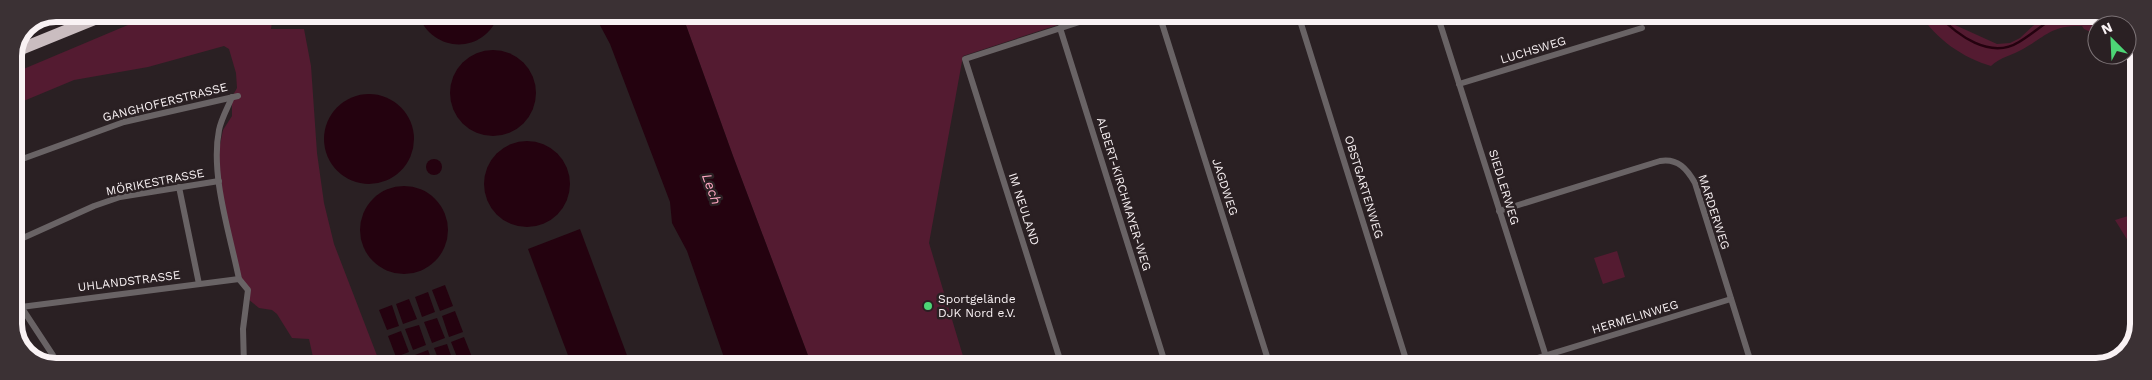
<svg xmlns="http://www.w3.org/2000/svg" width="2152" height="380" viewBox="0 0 2152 380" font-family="'Work Sans',sans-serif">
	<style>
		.green { fill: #541b31 }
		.water { fill: #24020f }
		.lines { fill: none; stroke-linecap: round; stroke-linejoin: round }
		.stream { stroke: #24020f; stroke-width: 2.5 }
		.minor { stroke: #696365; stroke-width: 6 }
		.motorway { stroke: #cabdc0; stroke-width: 12 }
		.poi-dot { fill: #4dd676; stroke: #2a2023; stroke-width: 2 }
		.labels { text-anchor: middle; stroke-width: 5; stroke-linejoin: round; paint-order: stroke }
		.street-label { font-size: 12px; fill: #f9f2f4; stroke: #2a2023 }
		.poi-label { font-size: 12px; fill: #f9f2f4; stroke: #2a2023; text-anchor: start }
		.water-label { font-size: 14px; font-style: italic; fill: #fda6c1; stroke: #2a2023 }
		.rim { fill: none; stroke: #f9f2f4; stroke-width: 6 }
	</style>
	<rect width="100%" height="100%" fill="#2a2023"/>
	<g class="green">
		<polygon points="154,14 273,14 271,29 304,29 311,66 317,153 324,203 334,244 381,366 315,366 309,339 292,338 277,314 272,310 259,308 248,299 248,290 239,279 219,181 218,155 223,130 232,116 232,97 237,88 236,73 229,49 224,46 148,67 74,80 14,105 14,73"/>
		<polygon points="682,14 1091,14 963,56 929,243 966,366 812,366 733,156"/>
		<path d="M1920,14H1944L1955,25L1997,44L2010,43L2020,38L2046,14H2102L2123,25H2097V35L2084,29L2082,26C2052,25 2046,36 2023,49C2013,55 2000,57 1991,66C1963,58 1936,39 1920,14Z"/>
		<polygon points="2138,213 2138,257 2115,220"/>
		<polygon points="1617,251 1625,277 1603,284 1594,258"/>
	</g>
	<g class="water">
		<path d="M418,14H499C485,55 432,54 418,14Z"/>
		<polygon points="594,14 682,14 733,156 812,366 727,366 687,251 672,223 670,202 635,110 610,44"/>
		<circle cx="493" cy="93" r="43"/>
		<circle cx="369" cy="139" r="45"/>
		<circle cx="527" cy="184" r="43"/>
		<circle cx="434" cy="167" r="8"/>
		<circle cx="404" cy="230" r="44"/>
		<polygon points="580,229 631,366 572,366 528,249"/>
		<polygon points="445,285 453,306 440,311 432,290"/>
		<polygon points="428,292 435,312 422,317 415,297"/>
		<polygon points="409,299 417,319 403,324 396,304"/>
		<polygon points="392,305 399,326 387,330 379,310"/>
		<polygon points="455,311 463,332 449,337 442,316"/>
		<polygon points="437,318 445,338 432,343 424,322"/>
		<polygon points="419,325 426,345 413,350 405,329"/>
		<polygon points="401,331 409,352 396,357 388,336"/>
		<polygon points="464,337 472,357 459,362 451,342"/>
		<polygon points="447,344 454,364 441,366 434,348"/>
		<polygon points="428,350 434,366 419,366 415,355"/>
		<polygon points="411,357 414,366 400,366 398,362"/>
	</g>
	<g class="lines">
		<g class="stream">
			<path d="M1937,14C1957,35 1990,60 2019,42C2034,33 2045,22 2061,14"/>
			<polyline points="2075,14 2098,25 2122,24"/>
		</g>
		<g class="minor">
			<polyline points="1159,14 1270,366"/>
			<polyline points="1298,14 1408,366"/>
			<polyline points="1437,14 1549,366"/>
			<polyline points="1060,28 1166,366"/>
			<polyline points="1459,84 1642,28"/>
			<path d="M232,97C228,107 221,119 219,130C210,175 230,234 239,279L248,290L243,329L244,366"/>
			<polyline points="14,162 124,122 238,96"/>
			<polyline points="179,187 199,284"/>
			<path d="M1499,211L1660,161C1678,158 1687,169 1695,183L1752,366"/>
			<polyline points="14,242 94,206 120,197 219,181"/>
			<polyline points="14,296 60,366"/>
			<polyline points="21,307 239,279"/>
			<polyline points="1062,366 965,59 1104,14"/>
			<polyline points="1511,366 1731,299"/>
		</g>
		<polyline class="motorway" points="16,51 107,14"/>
	</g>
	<circle class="poi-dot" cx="928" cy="306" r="5"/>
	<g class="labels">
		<g class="street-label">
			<text transform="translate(1533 50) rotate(-17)" y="4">LUCHSWEG</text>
			<text transform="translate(165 102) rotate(-14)" y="4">GANGHOFERSTRASSE</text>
			<text transform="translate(155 182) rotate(-11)" y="4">MÖRIKESTRASSE</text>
			<text transform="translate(1225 187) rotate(72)" y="4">JAGDWEG</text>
			<text transform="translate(1364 187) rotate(73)" y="4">OBSTGARTENWEG</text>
			<text transform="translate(1504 187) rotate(73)" y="4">SIEDLERWEG</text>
			<text transform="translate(1124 194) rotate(73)" y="4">ALBERT-KIRCHMAYER-WEG</text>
			<text transform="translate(1024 209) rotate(72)" y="4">IM NEULAND</text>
			<text transform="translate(1714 212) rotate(72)" y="4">MARDERWEG</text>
			<text transform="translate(129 281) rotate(-7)" y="4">UHLANDSTRASSE</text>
			<text transform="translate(1635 317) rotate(-17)" y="4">HERMELINWEG</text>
		</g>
		<g class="poi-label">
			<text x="938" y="303">Sportgelände<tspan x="938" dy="14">DJK Nord e.V.</tspan></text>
		</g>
		<g class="water-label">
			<text transform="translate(712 189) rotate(70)" y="5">Lech</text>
		</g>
	</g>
	<path d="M0 0H2152V380H0ZM56 22H2096A34 34 0 0 1 2130 56V324A34 34 0 0 1 2096 358H56A34 34 0 0 1 22 324V56A34 34 0 0 1 56 22Z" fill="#3b3134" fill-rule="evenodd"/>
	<path class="rim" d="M56 22H2096A34 34 0 0 1 2130 56V324A34 34 0 0 1 2096 358H56A34 34 0 0 1 22 324V56A34 34 0 0 1 56 22Z"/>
	<g transform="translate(2112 40) rotate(336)"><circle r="24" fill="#2a2023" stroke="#7d7477"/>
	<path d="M0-4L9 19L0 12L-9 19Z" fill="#4dd676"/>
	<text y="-8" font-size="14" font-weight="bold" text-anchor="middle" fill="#f9f2f4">N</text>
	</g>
</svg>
